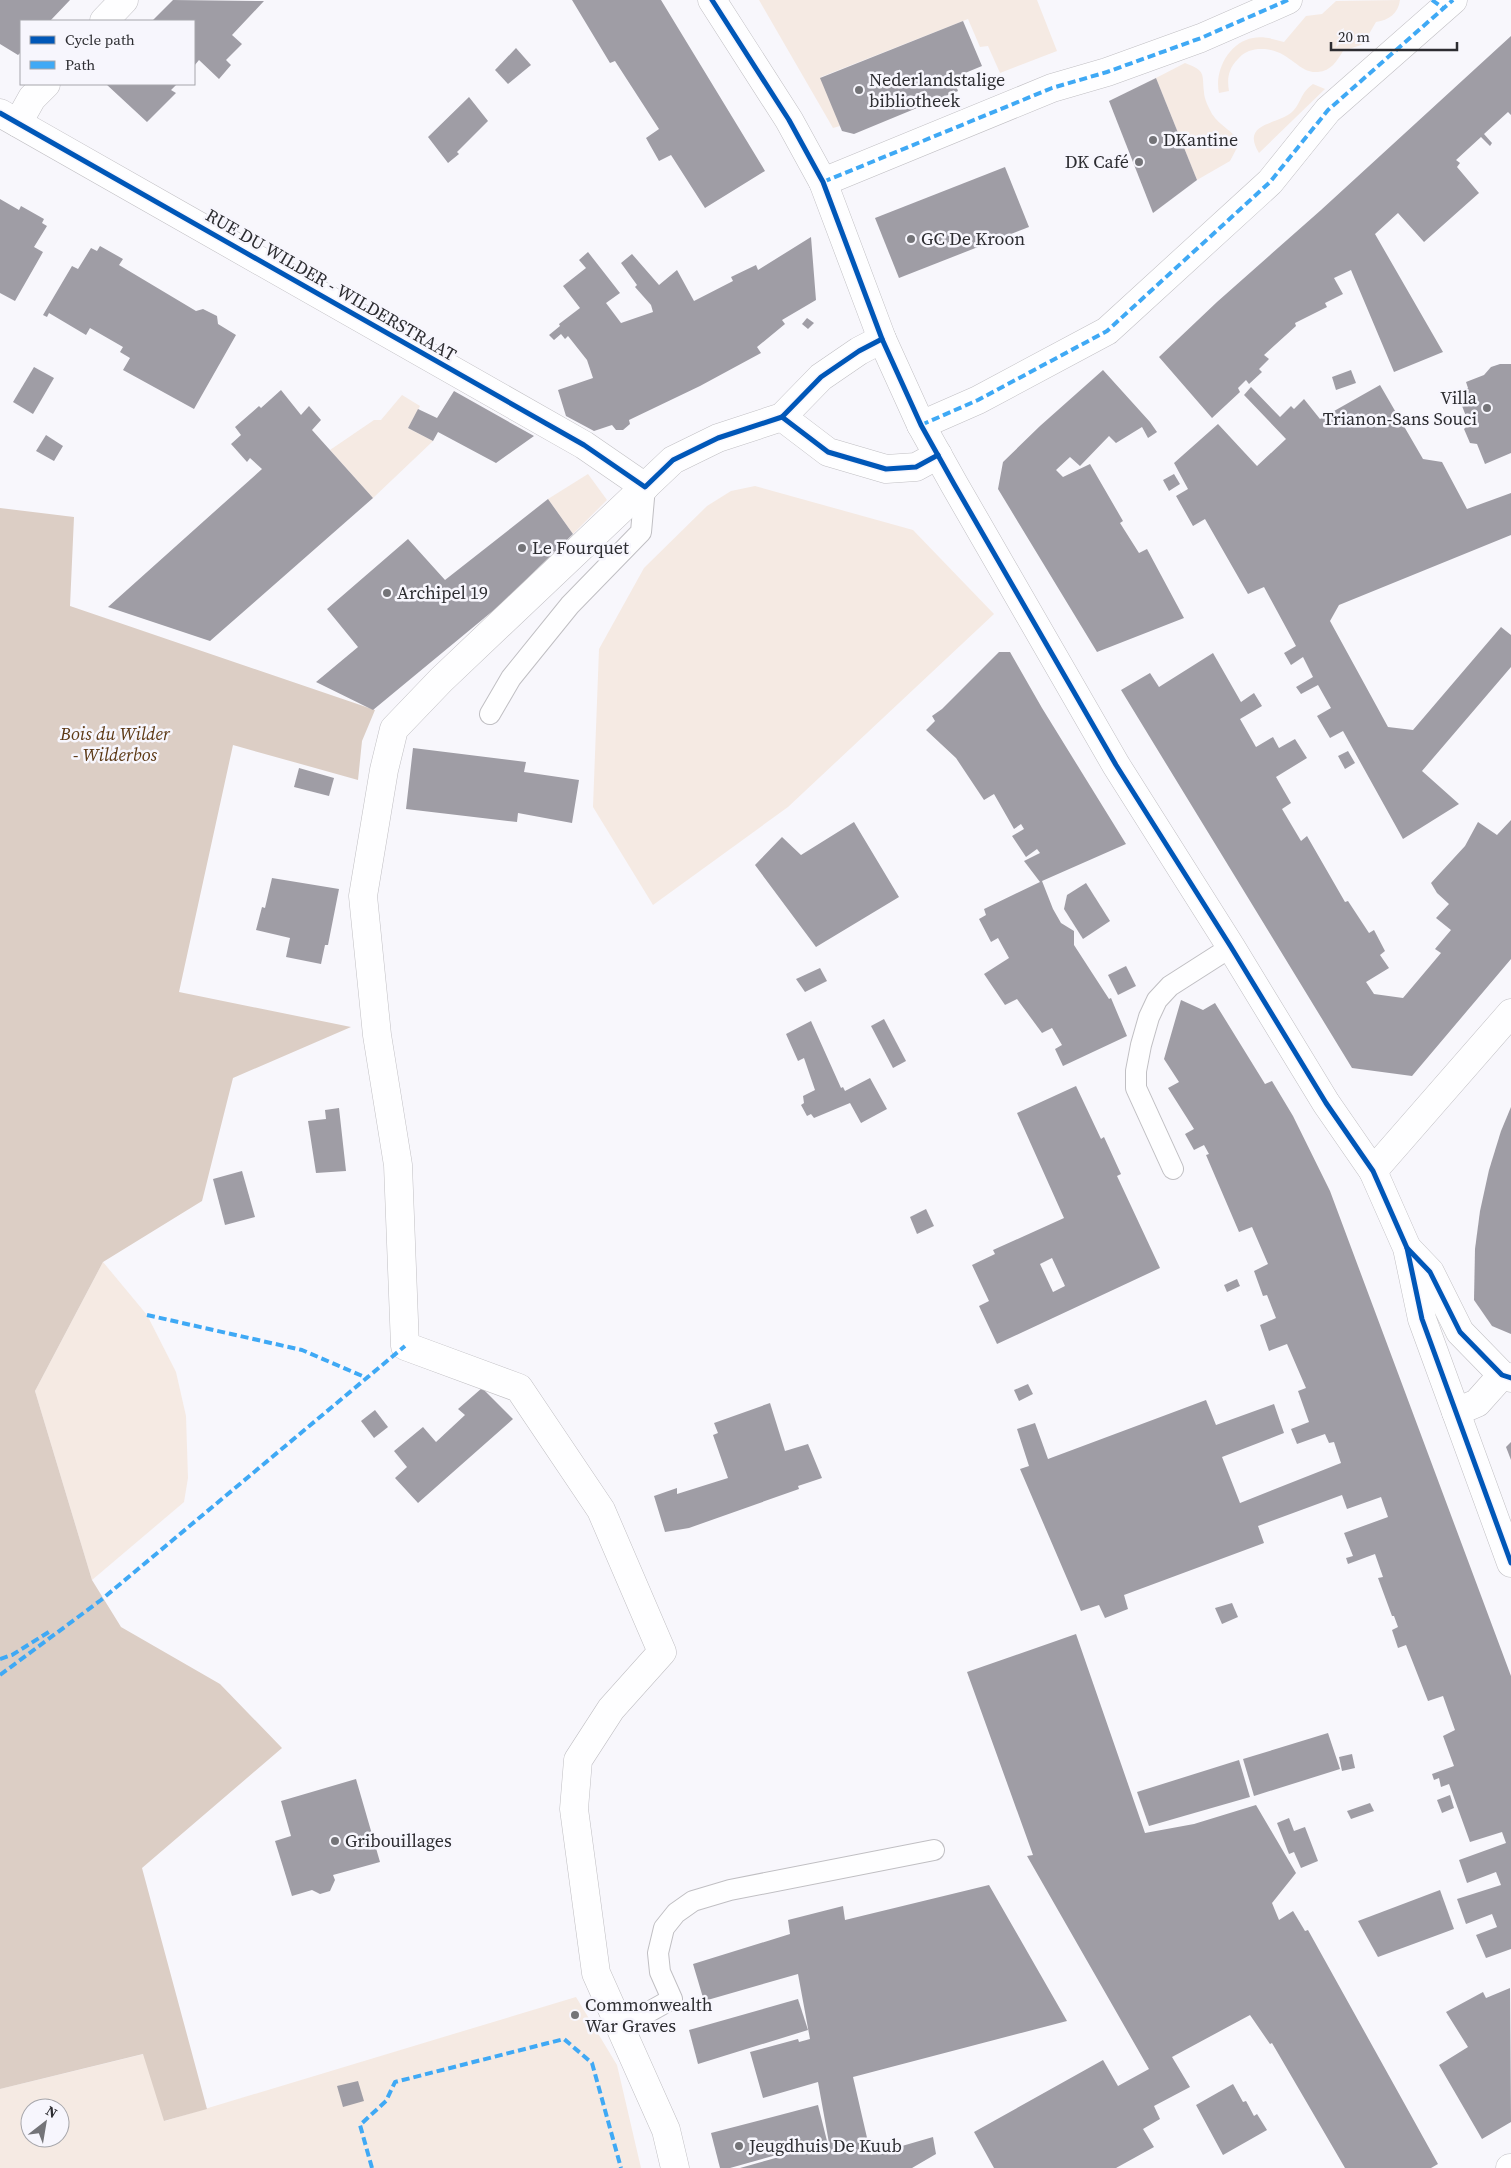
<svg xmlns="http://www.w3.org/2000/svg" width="1511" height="2168" viewBox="0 0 1511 2168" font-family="'Source Serif 4',serif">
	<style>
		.green { fill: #f5eae3; fill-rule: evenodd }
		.forest { fill: #dccec5 }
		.building { fill: #9f9da5; fill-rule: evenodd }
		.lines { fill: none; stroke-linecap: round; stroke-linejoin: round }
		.lane-casing { stroke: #c0bfc3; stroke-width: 22 }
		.street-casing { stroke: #c0bfc3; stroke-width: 29 }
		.lane { stroke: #fefeff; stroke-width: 20 }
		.street { stroke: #fefeff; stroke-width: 28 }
		.quiet { stroke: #3fa9f5; stroke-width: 4; stroke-dasharray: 8 4; stroke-linecap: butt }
		.cycleway-casing { stroke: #f7f6fd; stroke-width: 8 }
		.cycleway { stroke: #0057b8; stroke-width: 5 }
		.poi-dot { fill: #747478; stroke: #f7f6fd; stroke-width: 2 }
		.labels { text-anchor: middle; stroke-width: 5; stroke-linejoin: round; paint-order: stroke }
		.poi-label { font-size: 18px; fill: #2d2d31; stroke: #f7f6fd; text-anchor: start }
		.street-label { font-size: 18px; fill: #2d2d31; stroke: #f7f6fd }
		.park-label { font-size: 18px; font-style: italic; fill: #5c3814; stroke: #f7f6fd }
	</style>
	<rect width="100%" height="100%" fill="#f8f7fc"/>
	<g class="green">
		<polygon points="759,0 1037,0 1057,51 1000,73 988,46 980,47 968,19 821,77 840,126 833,128"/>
		<path d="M1400,0C1398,14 1389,20 1376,22L1369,34L1368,40L1361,45L1343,51C1337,61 1331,71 1318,72C1297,74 1289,47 1258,49C1249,50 1243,53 1238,59C1228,69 1227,79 1229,91L1219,93C1214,71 1229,42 1253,38C1263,36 1274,39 1284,42L1306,16L1322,14L1336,1Z"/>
		<path d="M1185,63C1206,71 1202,73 1204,92C1204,99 1209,108 1212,114C1220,126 1233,131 1240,142L1230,161L1197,180L1156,78Z"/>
		<path d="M1313,84L1325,89L1259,153C1240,122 1278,125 1292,112C1301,104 1300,93 1313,84Z"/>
		<polygon points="402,395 420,406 408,428 433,441 373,498 330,450 374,420 381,420"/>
		<polygon points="588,474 607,500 573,534 548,499"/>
		<polygon points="755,486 913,530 994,614 788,807 653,905 593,807 599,649 644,568 707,506 731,491"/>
		<polygon points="103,1262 147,1315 176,1372 186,1416 188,1478 184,1502 92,1580 35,1391"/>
		<path d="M576,1997L617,2065L641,2168H0V2089L144,2054L165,2121ZM30,2108H60V2138H30Z"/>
	</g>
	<polygon class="forest" points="0,508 74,517 70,606 375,710 362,741 358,780 233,745 179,992 351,1027 233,1078 202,1201 103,1262 35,1391 92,1580 121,1627 220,1684 282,1748 142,1868 207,2109 164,2121 143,2054 0,2089"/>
	<g class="building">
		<polygon points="0,0 70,0 50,21 21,21 21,52 18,55 0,44"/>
		<polygon points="173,0 264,1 232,35 242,44 226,60 231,65 219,79 199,60 194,66 194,21 152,21"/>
		<polygon points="572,0 661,0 765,171 705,208 671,155 659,161 646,138 659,129 615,61 610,63"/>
		<polygon points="963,21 982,66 953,78 958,91 854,134 842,131 820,78"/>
		<polygon points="1511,36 1511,115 1508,112 1484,134 1492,143 1490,146 1481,137 1456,160 1460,163 1457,167 1479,193 1424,242 1398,213 1375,234 1443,352 1394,372 1351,270 1334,278 1343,294 1325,303 1327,307 1295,323 1296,326 1264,355 1269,359 1259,369 1262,372 1249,384 1246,380 1238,388 1240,392 1212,418 1159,357 1217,302 1321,210"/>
		<polygon points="516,48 531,65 508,84 495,70"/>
		<polygon points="1156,78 1197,180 1153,213 1109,101"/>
		<polygon points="106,84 177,84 171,90 176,93 147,122"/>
		<polygon points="469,97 488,121 457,152 459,154 448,163 428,137"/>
		<polygon points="1005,167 1029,227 899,278 875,218"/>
		<polygon points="0,199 19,210 21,206 44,219 42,223 47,226 34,247 43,252 15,301 0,293"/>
		<polygon points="811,237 816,300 782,320 785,324 757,347 761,353 700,386 629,420 630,424 623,430 616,430 612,425 594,431 566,416 558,390 593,378 587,360 568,336 565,339 561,334 554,340 549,335 560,326 559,324 580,308 563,286 586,268 579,260 588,252 620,293 606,303 621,323 653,312 651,305 635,287 637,285 621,263 632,254 659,285 677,270 694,301 733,281 731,277 756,265 758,270"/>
		<polygon points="100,246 123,259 119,265 196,311 203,309 217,316 218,324 236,335 194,409 123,370 130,358 120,352 123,347 90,328 86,335 49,313 47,317 43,315 72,266 78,269 91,248 97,251"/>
		<polygon points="807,318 814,323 808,329 802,324"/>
		<polygon points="1500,364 1511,364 1511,453 1485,464 1477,444 1470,443 1464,429 1469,424 1457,393 1468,388 1466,382 1484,375 1491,367"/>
		<polygon points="34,367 54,378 33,414 13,402"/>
		<polygon points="1103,370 1150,422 1157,432 1148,438 1142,427 1116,443 1109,436 1080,466 1070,457 1056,470 1063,477 1090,464 1123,521 1120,523 1139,553 1147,549 1184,618 1097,652 998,489 1003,462 1040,426"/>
		<polygon points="1351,370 1356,383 1336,390 1332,377"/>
		<polygon points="1380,385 1423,459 1442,462 1467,509 1511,493 1511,535 1339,605 1330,621 1388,727 1413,730 1501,627 1511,635 1511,667 1422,771 1459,804 1403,839 1343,731 1330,738 1317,716 1331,708 1318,685 1301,694 1296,687 1313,677 1303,657 1291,665 1284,653 1296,646 1264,587 1248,594 1205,519 1193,526 1176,496 1188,489 1174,463 1218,424 1257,466 1286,439 1244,395 1251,387 1280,417 1291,406 1294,409 1304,399 1320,419"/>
		<polygon points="281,390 301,415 309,406 321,420 312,430 373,498 210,641 108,607 262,469 250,458 247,462 231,444 241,435 235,427 259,406 261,408"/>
		<polygon points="454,391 534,436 496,463 438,432 433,441 408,428 418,409 437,418"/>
		<polygon points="46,435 63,446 54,461 36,451"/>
		<polygon points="1174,474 1180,484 1169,491 1163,480"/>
		<polygon points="548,499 573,534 500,605 373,710 316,682 358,647 327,609 408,539 445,580"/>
		<polygon points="999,652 1010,652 1042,708 1126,844 1042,881 1053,909 1061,923 1074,931 1074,945 1109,999 1111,998 1127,1036 1063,1066 1055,1049 1062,1045 1052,1028 1042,1033 1017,999 1005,1005 984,974 1009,958 998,938 991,942 979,919 986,915 984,909 1040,882 1024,861 1040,853 1037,849 1026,857 1012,836 1024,829 1021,824 1014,829 994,794 984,800 956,758 926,730 935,721 932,716 942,709"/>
		<polygon points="1213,653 1241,702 1254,693 1262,706 1240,719 1256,747 1273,737 1279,748 1295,739 1307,758 1276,777 1291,803 1282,809 1301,841 1307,836 1345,902 1348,901 1369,933 1374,930 1385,951 1380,955 1389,968 1366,982 1374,994 1403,998 1441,953 1435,949 1451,930 1436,918 1449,904 1437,893 1431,883 1465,846 1478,822 1497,835 1511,820 1511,959 1412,1076 1352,1068 1121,690 1150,673 1159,687"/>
		<polygon points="413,748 526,762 524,772 579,780 572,823 518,813 517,822 406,809"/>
		<polygon points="1348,751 1355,763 1345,769 1338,756"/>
		<polygon points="299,768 334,778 329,796 294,787"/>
		<polygon points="854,822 899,897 816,947 755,865 782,837 801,855"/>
		<polygon points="272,878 339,889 328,945 325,945 321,964 286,957 290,938 256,930 262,907 265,908"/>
		<polygon points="1086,883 1110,921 1083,939 1064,909 1067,895"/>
		<polygon points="1126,966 1136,986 1118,995 1108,975"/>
		<polygon points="820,968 827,981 805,992 796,979"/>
		<polygon points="1181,1000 1203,1010 1215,1003 1265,1084 1272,1081 1293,1116 1330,1191 1511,1676 1511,1949 1486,1958 1476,1935 1497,1927 1492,1914 1466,1924 1457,1899 1501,1885 1496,1872 1467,1883 1459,1860 1506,1843 1502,1832 1470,1842 1449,1784 1441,1787 1439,1778 1434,1780 1432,1774 1454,1766 1443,1736 1455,1730 1443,1696 1428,1701 1406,1645 1398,1648 1392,1630 1398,1627 1394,1616 1392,1616 1378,1578 1383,1577 1375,1554 1348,1564 1346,1558 1353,1556 1344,1533 1388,1517 1381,1497 1347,1509 1342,1495 1258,1526 1264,1543 1124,1595 1128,1609 1105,1618 1099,1605 1081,1611 1020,1469 1029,1466 1017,1429 1035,1423 1048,1459 1206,1400 1216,1425 1274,1404 1284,1433 1222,1457 1240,1503 1341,1463 1334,1442 1329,1443 1325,1434 1297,1444 1291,1429 1309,1422 1298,1391 1306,1388 1287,1344 1269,1351 1260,1325 1276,1318 1267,1295 1263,1296 1254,1271 1268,1264 1252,1227 1239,1232 1206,1155 1209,1154 1204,1145 1194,1150 1185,1134 1194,1129 1168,1088 1179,1082 1164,1059"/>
		<polygon points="884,1019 906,1061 893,1068 871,1026"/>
		<polygon points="811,1021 841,1088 843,1087 845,1091 870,1078 887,1109 861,1123 850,1103 814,1118 811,1114 807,1116 801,1105 804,1103 803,1096 815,1090 804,1058 798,1061 786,1034"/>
		<path d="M1076,1086L1101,1139L1104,1137L1121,1174L1117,1176L1160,1268L997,1344L979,1306L989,1301L972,1265L995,1254L993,1250L1064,1218L1017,1113ZM1052,1258L1065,1286L1053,1292L1040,1264Z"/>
		<polygon points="1511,1107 1511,1334 1492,1326 1474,1300 1475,1249 1480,1211 1489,1170 1501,1131"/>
		<polygon points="339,1108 346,1171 316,1173 308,1121 326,1119 325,1110"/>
		<polygon points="242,1171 255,1217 225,1225 213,1179"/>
		<polygon points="926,1209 934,1226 917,1234 910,1217"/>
		<polygon points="1237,1279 1240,1286 1227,1292 1224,1285"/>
		<polygon points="1028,1384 1033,1394 1019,1401 1014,1390"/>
		<polygon points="482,1388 513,1419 418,1503 395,1478 407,1467 394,1451 423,1427 436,1442 465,1415 458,1409"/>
		<polygon points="770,1403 785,1451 808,1444 822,1478 798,1486 799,1489 689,1528 665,1532 654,1496 677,1488 677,1494 728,1478 713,1435 718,1433 714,1423"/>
		<polygon points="375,1410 388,1427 374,1438 361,1421"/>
		<polygon points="1511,1442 1511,1460 1506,1447"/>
		<polygon points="1232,1603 1238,1617 1222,1624 1215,1608"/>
		<polygon points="1076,1634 1145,1833 1194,1824 1256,1805 1296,1873 1272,1903 1279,1920 1293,1911 1305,1931 1308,1930 1438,2164 1431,2168 1345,2168 1272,2043 1270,2044 1250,2015 1172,2057 1190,2087 1154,2106 1160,2119 1143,2129 1154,2147 1116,2168 994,2168 974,2132 1103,2060 1118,2086 1149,2069 1027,1856 1033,1855 967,1672"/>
		<polygon points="1328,1733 1340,1769 1254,1796 1243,1759"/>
		<polygon points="1352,1754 1355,1768 1342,1771 1339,1757"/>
		<polygon points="1239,1760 1250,1797 1149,1826 1137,1792"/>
		<polygon points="356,1779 380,1862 333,1875 335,1880 330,1891 320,1894 312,1890 292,1896 275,1841 291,1836 281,1801"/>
		<polygon points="1450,1795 1454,1808 1442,1813 1437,1800"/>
		<polygon points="1370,1803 1374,1811 1351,1819 1347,1811"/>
		<polygon points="1289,1818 1294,1831 1305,1827 1318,1861 1301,1868 1294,1852 1289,1854 1277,1823"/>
		<polygon points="989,1885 1067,2021 853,2077 871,2155 933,2137 936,2154 912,2168 740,2168 829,2143 818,2082 763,2098 750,2052 798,2039 799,2042 810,2039 798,1974 704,2001 693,1964 790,1934 788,1920 843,1906 845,1920"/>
		<polygon points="1440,1890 1454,1929 1378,1957 1358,1921"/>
		<polygon points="1510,1988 1511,2122 1482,2139 1439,2065 1468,2047 1446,2012 1483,1992 1486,1998"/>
		<polygon points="798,1999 808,2030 698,2064 689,2030"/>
		<polygon points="358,2081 364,2101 343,2107 337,2086"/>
		<polygon points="1233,2084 1243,2102 1246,2101 1254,2116 1257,2114 1267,2130 1223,2155 1196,2105"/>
		<polygon points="818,2105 827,2141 730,2168 720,2168 711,2133"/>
	</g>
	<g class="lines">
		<g class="lane-casing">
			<g id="lane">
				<polyline points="490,714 511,678 570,605 641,532 645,487"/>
				<polyline points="1173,1169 1136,1088 1136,1071 1141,1045 1149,1017 1157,1000 1170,986 1231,947"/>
				<polyline points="622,2027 672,1999 660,1972 658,1953 664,1928 676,1913 693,1901 730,1890 934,1850"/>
			</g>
		</g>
		<g class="street-casing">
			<g id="street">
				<polyline points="712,0 789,120 823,182 882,339 921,425 954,484 1116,765 1231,947 1326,1103 1373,1171 1407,1248 1422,1319 1511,1563"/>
				<polyline points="104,21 124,0"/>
				<polyline points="0,113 584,445 645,487"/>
				<polyline points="18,123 32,98 46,84"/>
				<polyline points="823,182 1052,88 1107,72 1201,38 1288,0"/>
				<polyline points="782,417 828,452 886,469 916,467 938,455"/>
				<polyline points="921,425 978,400 1107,331 1270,182 1328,110 1453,0"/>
				<polyline points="1373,1171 1511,1013"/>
				<polyline points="1408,1249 1430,1272 1460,1332 1502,1375 1511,1378"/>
				<polyline points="1456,1412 1477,1403 1502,1375"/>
				<polyline points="675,2168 666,2130 596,1973 574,1809 578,1760 611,1709 662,1652 601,1510 519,1388 405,1346 398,1165 377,1035 363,896 384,770 394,729 441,680 673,460 718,438 782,417 821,377 859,351 882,339"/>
				<polyline points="1510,2168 1511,2168"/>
			</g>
		</g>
		<use href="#lane" class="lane"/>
		<use href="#street" class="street"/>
		<g class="quiet">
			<polyline points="1432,0 1443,8"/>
			<polyline points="823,182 1052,88 1107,72 1201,38 1288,0"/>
			<polyline points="921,425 978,400 1107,331 1270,182 1328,110 1453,0"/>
			<polyline points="147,1315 302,1350 367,1378"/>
			<polyline points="0,1659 12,1655 52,1630"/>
			<polyline points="0,1675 101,1600 405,1346"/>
			<polyline points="372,2168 360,2125 386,2101 395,2082 564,2039 592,2063 621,2168"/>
		</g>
		<g class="cycleway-casing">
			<g id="cycleway">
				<polyline points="712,0 789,120 823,182 882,339 921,425 954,484 1116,765 1231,947 1326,1103 1373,1171 1407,1248 1422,1319 1511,1563"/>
				<polyline points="0,113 584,445 645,487 673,460 718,438 782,417 821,377 859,351 882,339"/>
				<polyline points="782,417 828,452 886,469 916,467 938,455"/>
				<polyline points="1407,1248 1430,1272 1460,1332 1502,1375 1511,1378"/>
			</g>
		</g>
		<use href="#cycleway" class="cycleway"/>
	</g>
	<g class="poi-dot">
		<circle cx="859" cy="90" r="5"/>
		<circle cx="1153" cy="140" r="5"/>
		<circle cx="1139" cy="162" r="5"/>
		<circle cx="911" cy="239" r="5"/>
		<circle cx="1487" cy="408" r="5"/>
		<circle cx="522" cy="548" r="5"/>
		<circle cx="387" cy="593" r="5"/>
		<circle cx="335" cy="1841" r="5"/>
		<circle cx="575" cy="2015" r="5"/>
		<circle cx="739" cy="2146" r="5"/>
	</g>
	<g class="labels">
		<g class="poi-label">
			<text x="869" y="86">Nederlandstalige<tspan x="869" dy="21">bibliotheek</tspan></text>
			<text x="1163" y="146">DKantine</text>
			<text x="1129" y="168" text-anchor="end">DK Café</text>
			<text x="921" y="245">GC De Kroon</text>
			<text x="1477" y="404" text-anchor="end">Villa<tspan x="1477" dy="21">Trianon-Sans Souci</tspan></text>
			<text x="532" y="554">Le Fourquet</text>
			<text x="397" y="599">Archipel 19</text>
			<text x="345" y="1847">Gribouillages</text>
			<text x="585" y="2011">Commonwealth<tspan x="585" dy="21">War Graves</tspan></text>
			<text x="749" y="2152">Jeugdhuis De Kuub</text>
		</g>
		<g class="street-label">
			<text transform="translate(331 285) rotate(30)" y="6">RUE DU WILDER - WILDERSTRAAT</text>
		</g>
		<g class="park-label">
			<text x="115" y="740">Bois du Wilder<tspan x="115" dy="21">- Wilderbos</tspan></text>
		</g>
	</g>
	<rect x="20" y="20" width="175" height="65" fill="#f7f6fd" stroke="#a6a6ab"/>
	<rect x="30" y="36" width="25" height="8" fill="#0057b8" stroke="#a6a6ab"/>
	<text x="65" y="45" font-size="15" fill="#2d2d31">Cycle path</text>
	<rect x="30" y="61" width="25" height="8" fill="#3fa9f5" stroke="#a6a6ab"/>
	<text x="65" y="70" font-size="15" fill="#2d2d31">Path</text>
	<g transform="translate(45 2123) rotate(31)"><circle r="24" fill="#f7f6fd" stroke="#a6a6ab"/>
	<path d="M0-4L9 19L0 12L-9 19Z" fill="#747478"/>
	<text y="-8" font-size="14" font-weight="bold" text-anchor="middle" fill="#2d2d31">N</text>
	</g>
	<path d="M1331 42v8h126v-8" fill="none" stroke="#2d2d31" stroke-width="2.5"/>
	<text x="1338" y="42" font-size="15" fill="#2d2d31" stroke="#f7f6fd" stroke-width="4" paint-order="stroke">20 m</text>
</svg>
